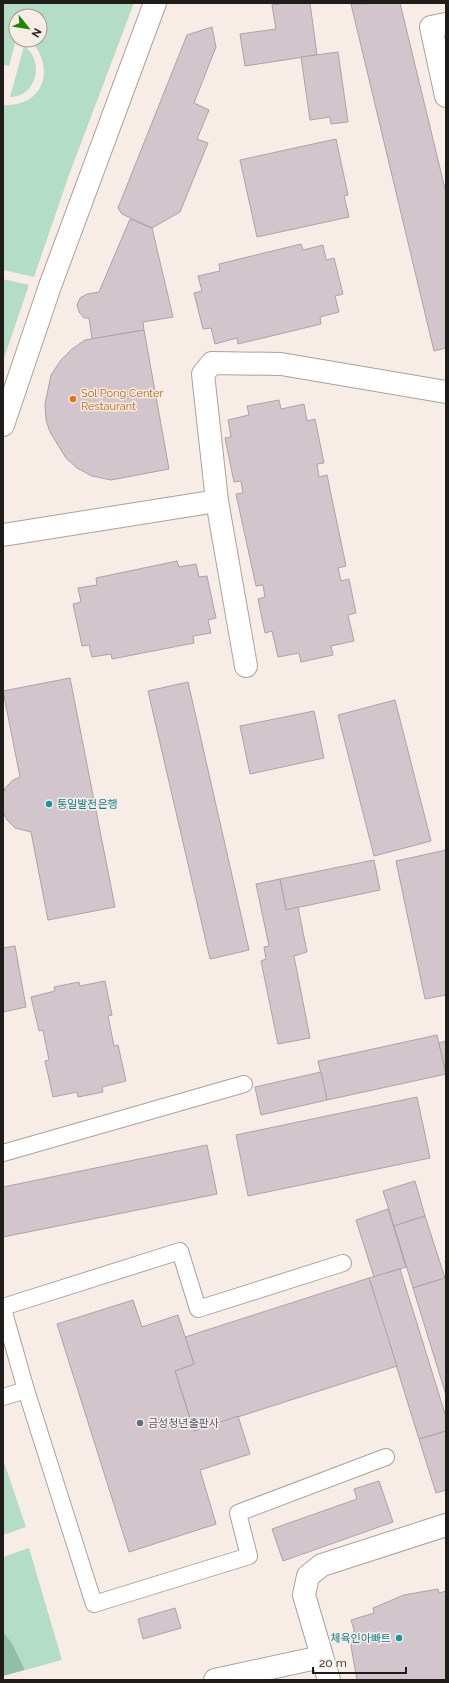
<svg xmlns="http://www.w3.org/2000/svg" width="449" height="1683" viewBox="0 0 449 1683" font-family="Raleway,'Noto Sans KR',sans-serif">
	<style>
		.green { fill: #b4ddc8 }
		.forest { fill: #90bfa8 }
		.building { fill: #d2c6cc; stroke: #aea2a8 }
		.lines { fill: none; stroke-linecap: round; stroke-linejoin: round }
		.service-casing { stroke: #aca19b; stroke-width: 18 }
		.minor-casing { stroke: #aca19b; stroke-width: 24 }
		.service { stroke: #fff; stroke-width: 16 }
		.minor { stroke: #fff; stroke-width: 22 }
		.food-dot { fill: #e8710a; stroke: #f8ece6; stroke-width: 1.5 }
		.culture-dot { fill: #0f9aa8; stroke: #f8ece6; stroke-width: 1.5 }
		.service-dot { fill: #5c6f8a; stroke: #f8ece6; stroke-width: 1.5 }
		.labels { text-anchor: middle; stroke-width: 3; stroke-linejoin: round; paint-order: stroke }
		.food-label { font-size: 11px; fill: #c56008; stroke: #f8ece6; text-anchor: start }
		.culture-label { font-size: 11px; fill: #0d838f; stroke: #f8ece6; text-anchor: start }
		.service-label { font-size: 11px; fill: #4e5e75; stroke: #f8ece6; text-anchor: start }
	</style>
	<rect width="100%" height="100%" fill="#f8ece6"/>
	<g class="green">
		<path d="M3,3H134L69,175L34,277L3,270V105C43,108 57,68 30,40H40V16H16V40L9,66L3,65Z"/>
		<path d="M24,46C45,60 37,97 10,97Z"/>
		<polygon points="3,279 29,285 3,361"/>
		<polygon points="3,1459 26,1527 3,1535"/>
		<polygon points="29,1548 62,1660 25,1670 13,1645 3,1631 3,1557"/>
	</g>
	<polygon class="forest" points="3,1631 13,1645 25,1670 3,1676"/>
	<g class="building">
		<polygon points="285,3 310,3 317,55 245,66 240,34 276,29 272,5"/>
		<polygon points="400,3 446,193 446,348 434,351 351,4"/>
		<polygon points="212,27 216,47 194,103 209,110 197,139 208,143 180,212 152,228 122,214 118,208 187,35"/>
		<polygon points="338,52 348,122 331,124 330,117 310,120 301,57"/>
		<polygon points="336,139 348,195 344,196 349,217 257,237 240,160"/>
		<polygon points="130,219 152,228 173,317 143,322 144,330 92,339 89,318 84,318 79,312 77,305 80,298 87,294 99,292"/>
		<polygon points="301,244 303,250 323,245 326,260 334,258 343,294 335,296 339,312 320,317 321,324 238,344 237,338 215,344 211,328 203,329 194,293 202,291 198,276 220,271 219,264"/>
		<polygon points="144,330 169,469 111,480 92,476 77,468 66,458 50,432 46,420 45,404 51,375 61,360 72,349 85,340"/>
		<polygon points="279,400 281,409 304,404 307,421 315,419 324,463 317,464 319,477 327,475 346,566 338,568 341,581 349,579 356,613 348,615 354,641 331,646 333,655 301,662 299,653 278,657 272,631 265,633 258,599 265,597 263,585 256,586 236,494 243,493 241,481 234,482 225,438 231,437 228,420 249,415 247,406"/>
		<polygon points="177,561 179,567 196,564 199,577 207,576 216,618 208,620 211,633 193,636 194,643 112,659 111,654 92,657 89,645 82,646 73,604 81,602 78,588 97,585 96,578"/>
		<polygon points="70,678 115,907 48,920 31,832 15,828 7,820 3,812 3,795 5,788 13,780 20,777 3,691"/>
		<polygon points="188,682 249,950 210,959 148,691"/>
		<polygon points="395,700 431,841 374,856 338,715"/>
		<polygon points="314,711 324,758 250,774 240,726"/>
		<polygon points="446,850 446,995 425,999 396,861"/>
		<polygon points="374,860 380,890 286,910 280,879"/>
		<polygon points="280,879 286,910 298,907 307,952 294,956 310,1038 278,1044 261,961 266,959 264,947 269,946 256,884"/>
		<polygon points="15,946 26,1007 3,1012 3,948"/>
		<polygon points="105,981 112,1015 108,1016 114,1046 118,1045 126,1081 102,1087 103,1092 78,1097 77,1092 53,1097 45,1061 49,1060 43,1030 39,1031 31,997 55,991 54,987 79,982 80,986"/>
		<polygon points="437,1035 446,1074 327,1100 318,1061"/>
		<polygon points="446,1041 446,1074 439,1043"/>
		<polygon points="321,1072 327,1100 261,1115 255,1087"/>
		<polygon points="417,1097 430,1158 248,1196 236,1135"/>
		<polygon points="207,1145 217,1194 3,1237 3,1187"/>
		<polygon points="415,1181 425,1216 394,1226 383,1191"/>
		<polygon points="388,1209 406,1267 374,1277 356,1220"/>
		<polygon points="425,1216 445,1278 413,1288 394,1226"/>
		<polygon points="400,1269 446,1417 446,1431 419,1439 369,1278"/>
		<polygon points="369,1278 397,1366 194,1431 175,1371 194,1364 185,1337"/>
		<polygon points="445,1278 446,1282 446,1395 413,1288"/>
		<polygon points="133,1300 142,1327 178,1315 194,1364 175,1371 194,1431 238,1416 250,1454 200,1470 216,1524 129,1552 57,1324"/>
		<polygon points="446,1431 446,1490 436,1493 419,1439"/>
		<polygon points="379,1481 393,1522 283,1561 272,1529 357,1499 354,1489"/>
		<polygon points="438,1589 439,1593 446,1591 446,1680 357,1680 351,1646 354,1630 351,1620 374,1613 373,1608 404,1595"/>
		<polygon points="175,1608 181,1628 143,1639 138,1619"/>
	</g>
	<g class="lines">
		<g class="service-casing">
			<g id="service">
				<polyline points="3,1153 244,1084"/>
				<polyline points="3,1307 180,1251 198,1309 343,1263"/>
				<polyline points="3,1309 26,1390"/>
				<polyline points="3,1397 26,1390 94,1604 249,1556 238,1513 386,1457"/>
			</g>
		</g>
		<g class="minor-casing">
			<g id="minor">
				<polyline points="446,24 431,27 446,96"/>
				<polyline points="3,425 50,286 155,3"/>
				<polyline points="217,501 246,666"/>
				<polyline points="3,535 217,501 203,374 212,363 281,364 446,392"/>
				<polyline points="215,1680 321,1657"/>
				<polyline points="329,1680 304,1595 308,1576 322,1565 446,1525"/>
			</g>
		</g>
		<use href="#service" class="service"/>
		<use href="#minor" class="minor"/>
	</g>
	<circle class="food-dot" cx="73" cy="399" r="4"/>
	<g class="culture-dot">
		<circle cx="49" cy="804" r="4"/>
		<circle cx="399" cy="1638" r="4"/>
	</g>
	<circle class="service-dot" cx="140" cy="1423" r="4"/>
	<g class="labels">
		<g class="food-label">
			<text x="81" y="397">Sol Pong Center<tspan x="81" dy="13">Restaurant</tspan></text>
		</g>
		<g class="culture-label">
			<text x="57" y="808">통일발전은행</text>
			<text x="391" y="1642" text-anchor="end">체육인아빠트</text>
		</g>
		<g class="service-label">
			<text x="148" y="1427">금성청년출판사</text>
		</g>
	</g>
	<rect width="449" height="1683" fill="none" stroke="#201c1a" stroke-width="8"/>
	<g transform="translate(28 28) rotate(120)"><circle r="19" fill="#f8ece6" stroke="#a29994"/>
	<path d="M0-3L7 15L0 10L-7 15Z" fill="#1c8700"/>
	<text y="-6" font-size="11" font-weight="bold" text-anchor="middle" fill="#201c1a">N</text>
	</g>
	<path d="M313 1667v6h93v-6" fill="none" stroke="#201c1a" stroke-width="2"/>
	<text x="319" y="1667" font-size="12" fill="#201c1a" stroke="#f8ece6" stroke-width="3" paint-order="stroke">20 m</text>
</svg>
